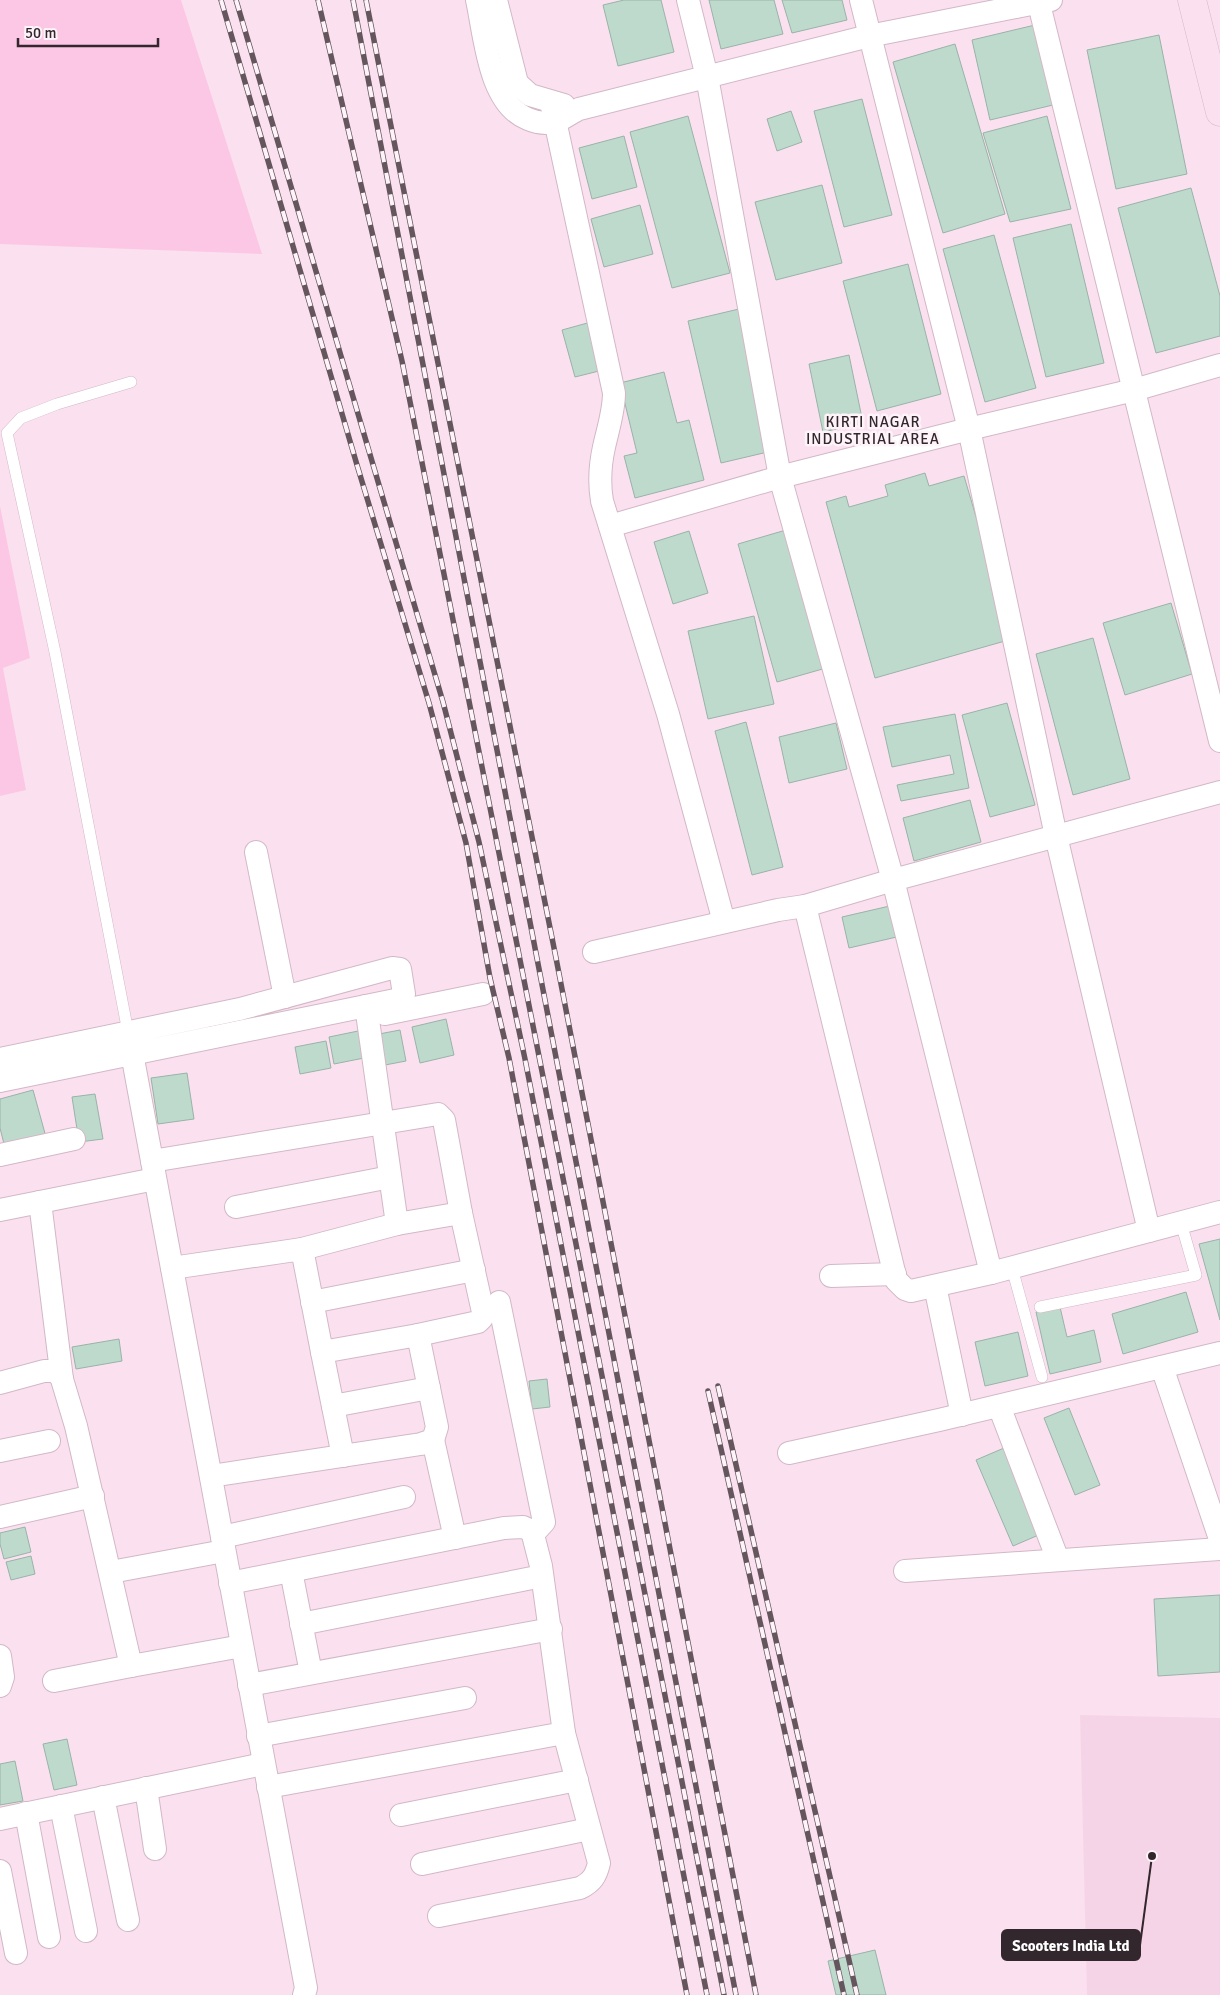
<svg xmlns="http://www.w3.org/2000/svg" width="1220" height="1995" viewBox="0 0 1220 1995" font-family="Signika,sans-serif">
	<style>
		.built { fill: #f6d4e7 }
		.green { fill: #fcc7e4 }
		.building { fill: #bedacd; stroke: #99b3a7 }
		.lines { fill: none; stroke-linecap: round; stroke-linejoin: round }
		.lane-casing { stroke: #d2b8c6; stroke-width: 12 }
		.street-casing { stroke: #d2b8c6; stroke-width: 24 }
		.secondary-casing { stroke: #d2b8c6; stroke-width: 29 }
		.lane { stroke: #fff; stroke-width: 11 }
		.street { stroke: #fff; stroke-width: 22 }
		.secondary { stroke: #fbe1f0; stroke-width: 28 }
		.rail-casing { stroke: #65565e; stroke-width: 5.5 }
		.rail { stroke: #fef3f9; stroke-width: 4; stroke-dasharray: 11; stroke-linecap: butt }
		.labels { text-anchor: middle; stroke-width: 5; stroke-linejoin: round; paint-order: stroke }
		.neighbourhood-label { font-size: 15px; letter-spacing: 1px; fill: #31272c; stroke: #fef3f9 }
		.leader { fill: none; stroke: #31272c; stroke-width: 2 }
		.callout-dot { fill: #31272c; stroke: #fef3f9; stroke-width: 2 }
		.callout { fill: #31272c; stroke: #31272c; stroke-width: 2 }
		.callout-label { font-size: 15px; text-anchor: middle; font-weight: bold; fill: #fff }
	</style>
	<rect width="100%" height="100%" fill="#fbe1ef"/>
	<polygon class="built" points="1080,1715 1220,1718 1220,1995 1087,1995"/>
	<g class="green">
		<polygon points="0,0 181,0 262,254 0,244"/>
		<polygon points="0,506 30,658 3,668 26,790 0,796"/>
	</g>
	<g class="building">
		<polygon points="624,0 661,0 674,52 618,66 603,5"/>
		<polygon points="709,0 774,0 783,34 721,49"/>
		<polygon points="782,0 842,0 847,20 792,33"/>
		<polygon points="1035,25 1053,105 990,120 972,40"/>
		<polygon points="1159,35 1187,174 1116,189 1087,50"/>
		<polygon points="955,44 1005,214 943,233 893,62"/>
		<polygon points="862,99 892,215 844,227 814,111"/>
		<polygon points="791,111 802,142 777,151 767,119"/>
		<polygon points="688,116 730,273 672,288 630,132"/>
		<polygon points="1047,116 1071,209 1010,222 983,133"/>
		<polygon points="624,136 637,187 592,199 579,148"/>
		<polygon points="822,185 842,263 776,280 755,202"/>
		<polygon points="1191,188 1220,296 1220,336 1156,353 1118,208"/>
		<polygon points="640,205 653,254 604,267 591,219"/>
		<polygon points="1071,224 1104,363 1046,377 1013,238"/>
		<polygon points="994,235 1036,388 985,402 943,249"/>
		<polygon points="908,264 941,394 877,411 843,281"/>
		<polygon points="739,309 772,451 721,463 688,321"/>
		<polygon points="591,322 603,370 575,377 562,330"/>
		<polygon points="849,355 863,423 823,432 809,364"/>
		<polygon points="664,372 677,423 689,420 704,480 635,498 624,456 637,453 620,383"/>
		<polygon points="925,473 929,486 964,476 1012,639 875,678 826,502 846,496 849,507 888,496 885,485"/>
		<polygon points="786,530 826,668 777,682 738,544"/>
		<polygon points="689,531 708,593 673,604 654,542"/>
		<polygon points="1171,603 1192,674 1125,695 1103,623"/>
		<polygon points="754,616 774,704 708,719 688,631"/>
		<polygon points="1093,638 1130,779 1073,795 1036,654"/>
		<polygon points="1007,703 1035,805 990,817 962,715"/>
		<polygon points="955,714 969,788 901,801 897,785 954,774 950,755 892,767 883,727"/>
		<polygon points="746,722 783,867 752,875 715,731"/>
		<polygon points="836,723 847,769 789,783 779,737"/>
		<polygon points="970,800 981,842 914,861 903,818"/>
		<polygon points="894,905 901,936 849,948 842,917"/>
		<polygon points="446,1019 454,1055 420,1063 412,1027"/>
		<polygon points="363,1030 369,1057 334,1064 329,1037"/>
		<polygon points="400,1030 406,1061 385,1065 379,1034"/>
		<polygon points="326,1041 331,1068 300,1074 295,1047"/>
		<polygon points="187,1073 194,1119 158,1124 151,1078"/>
		<polygon points="33,1090 46,1137 5,1148 0,1128 0,1099"/>
		<polygon points="95,1094 103,1139 79,1142 72,1097"/>
		<polygon points="1220,1239 1220,1320 1199,1244"/>
		<polygon points="1186,1292 1198,1332 1123,1354 1112,1314"/>
		<polygon points="1060,1307 1067,1337 1094,1330 1101,1362 1050,1374 1036,1312"/>
		<polygon points="1018,1332 1028,1376 985,1386 975,1342"/>
		<polygon points="119,1339 122,1361 76,1369 72,1347"/>
		<polygon points="547,1379 550,1407 532,1409 529,1381"/>
		<polygon points="1069,1408 1100,1485 1075,1495 1044,1418"/>
		<polygon points="1004,1448 1041,1534 1013,1546 976,1460"/>
		<polygon points="25,1527 31,1552 4,1559 0,1544 0,1533"/>
		<polygon points="31,1556 35,1574 11,1580 6,1562"/>
		<polygon points="1220,1595 1220,1672 1158,1676 1154,1599"/>
		<polygon points="67,1739 77,1785 54,1790 43,1744"/>
		<polygon points="15,1761 23,1801 0,1805 0,1764"/>
		<polygon points="875,1950 886,1995 836,1995 828,1961"/>
	</g>
	<g class="lines">
		<g class="lane-casing">
			<g id="lane">
				<polyline points="128,1032 55,652 7,433 21,418 57,404 131,382"/>
				<polyline points="1012,1268 1042,1377"/>
				<polyline points="1040,1307 1196,1275 1181,1223"/>
			</g>
		</g>
		<g class="street-casing">
			<g id="street">
				<path d="M477,0C485,37 489,104 528,119C537,123 545,124 555,122C563,119 571,113 579,109L869,36L1051,0"/>
				<polyline points="496,0 517,83 530,95 564,105"/>
				<polyline points="688,0 707,77 780,477 893,880 991,1273"/>
				<polyline points="861,0 969,429 1056,836 1149,1231"/>
				<polyline points="1038,0 1220,741"/>
				<path d="M551,102L614,393C614,411 608,429 604,447C600,465 599,483 602,501L668,714L724,922"/>
				<polyline points="610,526 780,477 969,429 1134,390 1220,365"/>
				<polyline points="1220,792 893,880 805,906 896,1280 905,1289 911,1291 991,1273 1220,1212"/>
				<polyline points="256,852 285,997"/>
				<polyline points="594,952 778,910 805,906"/>
				<polyline points="366,1006 397,1224 461,1213"/>
				<polyline points="385,1014 483,994"/>
				<polyline points="128,1032 306,1988 304,1995"/>
				<polyline points="0,1059 240,1009 392,968 400,969 404,994 400,999 0,1081"/>
				<polyline points="0,1155 74,1139"/>
				<polyline points="152,1161 438,1114 444,1120 461,1213 483,1312 482,1318 478,1322 418,1335 437,1427 433,1440 421,1444 211,1476"/>
				<polyline points="40,1202 62,1379"/>
				<polyline points="236,1207 390,1177"/>
				<polyline points="0,1210 155,1179"/>
				<polyline points="302,1249 397,1224"/>
				<polyline points="172,1268 302,1249 322,1352 418,1335"/>
				<polyline points="831,1276 895,1274"/>
				<polyline points="935,1286 962,1415"/>
				<polyline points="312,1302 474,1270"/>
				<polyline points="499,1302 544,1522 533,1534"/>
				<polyline points="322,1352 343,1456"/>
				<polyline points="1162,1367 1220,1539"/>
				<polyline points="0,1383 44,1371 54,1371 61,1376 76,1426 131,1666 242,1646"/>
				<polyline points="333,1406 429,1388"/>
				<polyline points="999,1406 1058,1560"/>
				<polyline points="433,1440 455,1538"/>
				<polyline points="0,1451 49,1441"/>
				<polyline points="789,1453 939,1420 1220,1353"/>
				<polyline points="0,1517 93,1496"/>
				<polyline points="222,1537 404,1497"/>
				<polyline points="291,1571 311,1673"/>
				<polyline points="905,1571 1220,1549"/>
				<polyline points="111,1572 224,1551"/>
				<polyline points="230,1583 504,1528 523,1527 532,1531 541,1566 564,1733 268,1787"/>
				<polyline points="301,1624 542,1576"/>
				<polyline points="0,1656 3,1677 0,1686"/>
				<polyline points="54,1681 131,1666"/>
				<polyline points="249,1685 551,1629"/>
				<polyline points="258,1736 465,1698"/>
				<polyline points="146,1788 155,1849"/>
				<polyline points="103,1797 128,1920"/>
				<polyline points="61,1806 86,1931"/>
				<polyline points="26,1813 49,1937"/>
				<polyline points="401,1815 577,1780"/>
				<polyline points="0,1819 263,1764"/>
				<polyline points="422,1864 589,1829"/>
				<polyline points="0,1871 16,1953"/>
				<path d="M439,1916L580,1888C592,1882 596,1876 599,1863L564,1733"/>
			</g>
		</g>
		<g class="secondary-casing">
			<polyline id="secondary" points="1192,0 1220,112"/>
		</g>
		<use href="#lane" class="lane"/>
		<use href="#street" class="street"/>
		<use href="#secondary" class="secondary"/>
		<g class="rail-casing">
			<g id="rail">
				<polyline points="221,0 357,465 429,703 466,843 490,978 509,1058 687,1995"/>
				<polyline points="236,0 443,702 479,842 525,1059 707,1995"/>
				<polyline points="318,0 402,361 724,1995"/>
				<polyline points="353,0 736,1995"/>
				<polyline points="366,0 556,958 756,1995"/>
				<polyline points="718,1386 857,1995"/>
				<polyline points="708,1391 844,1995"/>
			</g>
		</g>
		<use href="#rail" class="rail"/>
	</g>
	<g class="labels">
		<g class="neighbourhood-label">
			<text x="873" y="427">KIRTI NAGAR<tspan x="873" dy="17">INDUSTRIAL AREA</tspan></text>
		</g>
	</g>
	<path class="leader" d="M1152 1856L1140 1945"/>
	<circle class="callout-dot" cx="1152" cy="1856" r="5"/>
	<rect class="callout" x="1002" y="1930" width="138" height="30" rx="5"/>
	<g class="callout-label">
		<text x="1071" y="1951">Scooters India Ltd</text>
	</g>
	<path d="M18 38v8h140v-8" fill="none" stroke="#31272c" stroke-width="2.5"/>
	<text x="25" y="38" font-size="15" fill="#31272c" stroke="#fef3f9" stroke-width="4" paint-order="stroke">50 m</text>
</svg>
